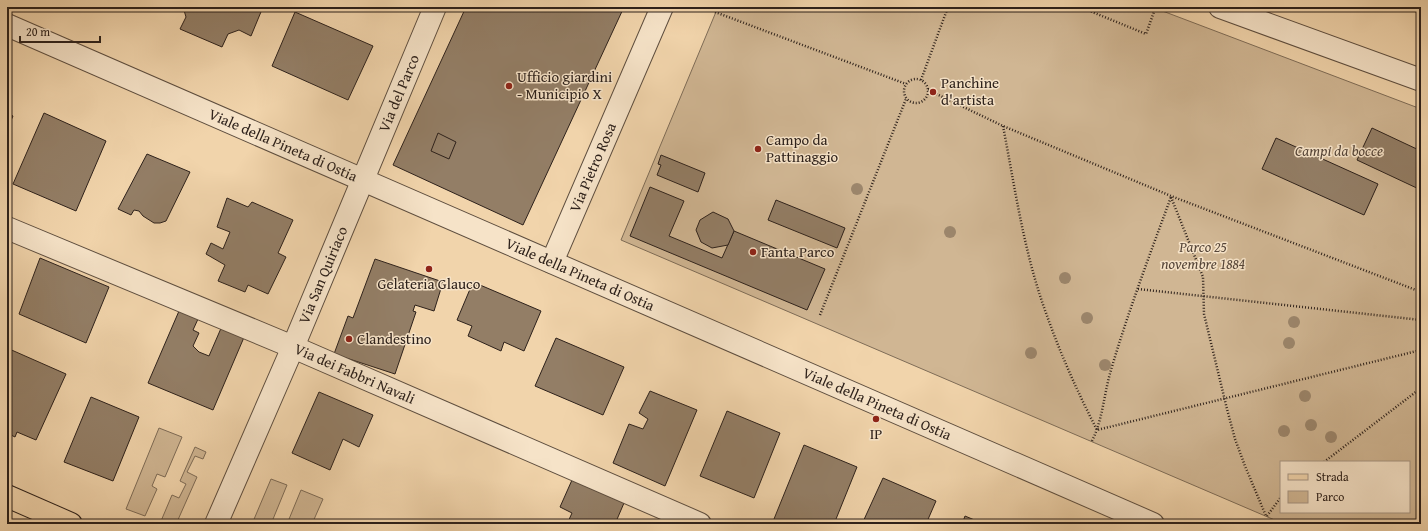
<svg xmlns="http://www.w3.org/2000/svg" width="1428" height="531" viewBox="0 0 1428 531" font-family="'Gentium Book Plus',serif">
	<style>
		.green { fill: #d0b693; stroke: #7e6c57; fill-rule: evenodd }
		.building { fill: #937e66; stroke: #2d211b }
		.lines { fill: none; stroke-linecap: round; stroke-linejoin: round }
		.minor-casing { stroke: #5e4e3f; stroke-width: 24 }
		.major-casing { stroke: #2d211b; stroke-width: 24 }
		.path { stroke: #2d211b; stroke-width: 2.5; stroke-dasharray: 1 2; stroke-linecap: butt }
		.minor { stroke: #f6e3c8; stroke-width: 22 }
		.major { stroke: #f1d4ab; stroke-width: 22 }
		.tree { fill: #9c866c }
		.poi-dot { fill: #8f2418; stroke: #f6e3c8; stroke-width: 1.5 }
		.labels { text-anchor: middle; stroke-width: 3; stroke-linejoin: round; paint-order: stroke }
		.poi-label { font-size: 15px; fill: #2d211b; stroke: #f6e3c8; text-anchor: start }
		.street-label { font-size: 15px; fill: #2d211b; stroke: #f6e3c8 }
		.park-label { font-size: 15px; font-style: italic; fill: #564639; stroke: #f6e3c8 }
	</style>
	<rect width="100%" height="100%" fill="#f1d4ab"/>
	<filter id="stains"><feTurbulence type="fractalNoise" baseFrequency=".005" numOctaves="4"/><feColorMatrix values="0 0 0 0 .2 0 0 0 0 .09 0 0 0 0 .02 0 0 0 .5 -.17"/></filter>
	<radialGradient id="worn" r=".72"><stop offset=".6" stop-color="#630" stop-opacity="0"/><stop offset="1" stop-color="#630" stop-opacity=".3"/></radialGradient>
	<g class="green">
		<path d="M718,7H1152L1421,109V524H1284L621,240ZM1281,462H1409V512H1281Z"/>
		<polygon points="159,428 182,437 165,477 157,474 152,486 157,489 145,516 126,509"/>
		<polygon points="195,447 206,452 203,459 195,456 187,472 197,477 177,522 165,524 161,521 172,495 179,498 186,484 180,481"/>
		<polygon points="271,479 287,485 271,524 252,524"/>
		<polygon points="301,490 323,499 312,524 287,524"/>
	</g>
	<g class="building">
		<polygon points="183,7 263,7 251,36 239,30 228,34 222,47 180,29 186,17"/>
		<polygon points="466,7 624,7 523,225 393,165"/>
		<polygon points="1404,7 1421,7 1421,14"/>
		<polygon points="295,12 373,46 348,100 272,66"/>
		<polygon points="7,113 13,116 7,129"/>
		<polygon points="44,113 106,141 76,211 13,184"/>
		<polygon points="1372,128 1421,151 1421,190 1357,160"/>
		<polygon points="438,133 456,142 449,159 431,151"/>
		<polygon points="1276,138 1378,184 1364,215 1262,169"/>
		<polygon points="147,154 190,172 166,221 160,223 154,223 143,216 139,211 134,210 131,215 118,209"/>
		<polygon points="661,155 705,173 698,192 657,175 661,165 658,164"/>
		<polygon points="650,187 684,201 669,236 722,258 734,231 825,269 807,310 630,236"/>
		<polygon points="227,198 248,207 252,202 293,220 278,253 286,257 268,294 248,285 245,292 218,281 225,265 206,254 211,243 223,249 230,232 217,227"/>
		<polygon points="776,200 845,228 837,248 768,220"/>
		<polygon points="713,212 728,219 734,231 728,245 712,248 701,242 696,230 700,220"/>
		<polygon points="40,258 109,287 86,343 19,314"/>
		<polygon points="375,259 443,282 434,311 415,305 413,311 416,312 395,374 334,354 348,316 353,318"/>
		<polygon points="473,282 541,311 524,351 504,342 501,351 468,336 472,326 457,320"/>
		<polygon points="179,311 198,319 193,330 199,333 193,346 199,352 209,356 222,326 245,335 213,410 148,383"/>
		<polygon points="556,338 624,367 603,415 535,386"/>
		<polygon points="7,348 66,374 36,440 17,432 15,437 7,433"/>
		<polygon points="650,391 697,410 665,486 613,463 629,424 643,429 648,419 639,413"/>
		<polygon points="319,392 373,415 359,447 343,439 330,470 292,453"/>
		<polygon points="91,397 139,417 113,481 64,462"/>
		<polygon points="727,411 780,433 754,498 700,476"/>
		<polygon points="804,445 857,467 834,524 785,524 774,519"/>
		<polygon points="883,478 936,501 926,524 862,524"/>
		<polygon points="572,480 624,503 615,524 567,524 572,513 560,507"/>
		<polygon points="965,516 984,524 962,524"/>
	</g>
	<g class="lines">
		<g class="minor-casing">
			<g id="minor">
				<polyline points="1220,7 1421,80"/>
				<path id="s1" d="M7,25L1153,524"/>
				<path id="s2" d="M7,228L293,347L700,524"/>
				<path id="s3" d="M552,262L662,7"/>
				<path id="s4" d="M216,524L293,347L435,7"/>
			</g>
		</g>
		<g class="major-casing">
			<polyline id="major" points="7,496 71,524"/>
		</g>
		<g class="path">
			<polyline points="1080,7 1146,34 1155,9"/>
			<polyline points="715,12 906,84"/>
			<circle cx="916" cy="91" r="12"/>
			<polyline points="921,80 948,7"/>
			<polyline points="928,90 1003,126 1171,196 1421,292"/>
			<path d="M1003,126C1015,188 1024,253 1046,313C1060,353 1078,393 1097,430L1421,350"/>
			<polyline points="1171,197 1203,277 1204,314 1227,409 1235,439 1245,466 1266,516"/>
			<polyline points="1138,289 1421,320"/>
			<polyline points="820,315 906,99"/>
			<path d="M1092,441C1103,419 1104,393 1111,370C1128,312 1150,254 1171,197"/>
			<polyline points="1324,462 1421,388"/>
			<polyline points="1267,516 1281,497"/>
			<polyline points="1420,524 1421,521"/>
		</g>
		<use href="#minor" class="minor"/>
		<use href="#major" class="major"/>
	</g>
	<g class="tree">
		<circle cx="857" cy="189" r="6"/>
		<circle cx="950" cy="232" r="6"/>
		<circle cx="1065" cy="278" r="6"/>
		<circle cx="1087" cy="318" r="6"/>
		<circle cx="1294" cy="322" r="6"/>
		<circle cx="1289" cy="343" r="6"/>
		<circle cx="1031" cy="353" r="6"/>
		<circle cx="1105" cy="365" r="6"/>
		<circle cx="1305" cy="396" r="6"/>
		<circle cx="1311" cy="425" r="6"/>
		<circle cx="1284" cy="431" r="6"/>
		<circle cx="1331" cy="437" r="6"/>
	</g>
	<g class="poi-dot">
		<circle cx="509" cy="86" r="4"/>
		<circle cx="933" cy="92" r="4"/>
		<circle cx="758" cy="149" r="4"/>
		<circle cx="753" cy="252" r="4"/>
		<circle cx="429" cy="269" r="4"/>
		<circle cx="349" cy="339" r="4"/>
		<circle cx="876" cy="419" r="4"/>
	</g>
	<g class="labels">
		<g class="poi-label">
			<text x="517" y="82">Ufficio giardini<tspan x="517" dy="17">- Municipio X</tspan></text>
			<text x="941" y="88">Panchine<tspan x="941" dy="17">d'artista</tspan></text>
			<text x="766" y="145">Campo da<tspan x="766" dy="17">Pattinaggio</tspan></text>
			<text x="761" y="257">Fanta Parco</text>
			<text x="429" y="289" text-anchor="middle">Gelateria Glauco</text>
			<text x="357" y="344">Clandestino</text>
			<text x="876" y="439" text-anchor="middle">IP</text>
		</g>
		<g class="street-label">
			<text dy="5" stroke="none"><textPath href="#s4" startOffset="468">Via del Parco</textPath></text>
			<text dy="5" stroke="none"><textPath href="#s1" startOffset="301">Viale della Pineta di Ostia</textPath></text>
			<text dy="5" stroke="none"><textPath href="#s3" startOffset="103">Via Pietro Rosa</textPath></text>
			<text dy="5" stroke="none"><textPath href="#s4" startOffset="271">Via San Quiriaco</textPath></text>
			<text dy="5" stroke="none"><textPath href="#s1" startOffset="625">Viale della Pineta di Ostia</textPath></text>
			<text dy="5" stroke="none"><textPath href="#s2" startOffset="377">Via dei Fabbri Navali</textPath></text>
			<text dy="5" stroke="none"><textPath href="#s1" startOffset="949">Viale della Pineta di Ostia</textPath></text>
		</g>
		<g class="park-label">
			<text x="1339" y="156">Campi da bocce</text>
			<text x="1203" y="252">Parco 25<tspan x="1203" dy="17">novembre 1884</tspan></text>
		</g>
	</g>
	<rect width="1428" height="531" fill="none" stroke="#f1d4ab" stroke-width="24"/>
	<rect x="8" y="8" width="1412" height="515" fill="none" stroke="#2d211b" stroke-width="2"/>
	<rect x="12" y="12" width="1404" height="507" fill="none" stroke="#2d211b"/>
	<rect x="1280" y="461" width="130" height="52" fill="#f6e3c8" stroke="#a69583"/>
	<rect x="1288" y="474" width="20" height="6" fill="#f1d4ab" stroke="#a69583"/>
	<text x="1316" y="481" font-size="12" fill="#2d211b">Strada</text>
	<rect x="1288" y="491" width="20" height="12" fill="#d0b693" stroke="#a69583"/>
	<text x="1316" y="501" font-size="12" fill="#2d211b">Parco</text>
	<path d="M20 36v6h80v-6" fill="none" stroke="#2d211b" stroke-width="2"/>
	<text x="26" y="36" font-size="12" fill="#2d211b" stroke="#f6e3c8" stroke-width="3" paint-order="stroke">20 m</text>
	<rect width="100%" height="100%" filter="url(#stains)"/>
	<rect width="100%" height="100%" fill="url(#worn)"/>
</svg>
